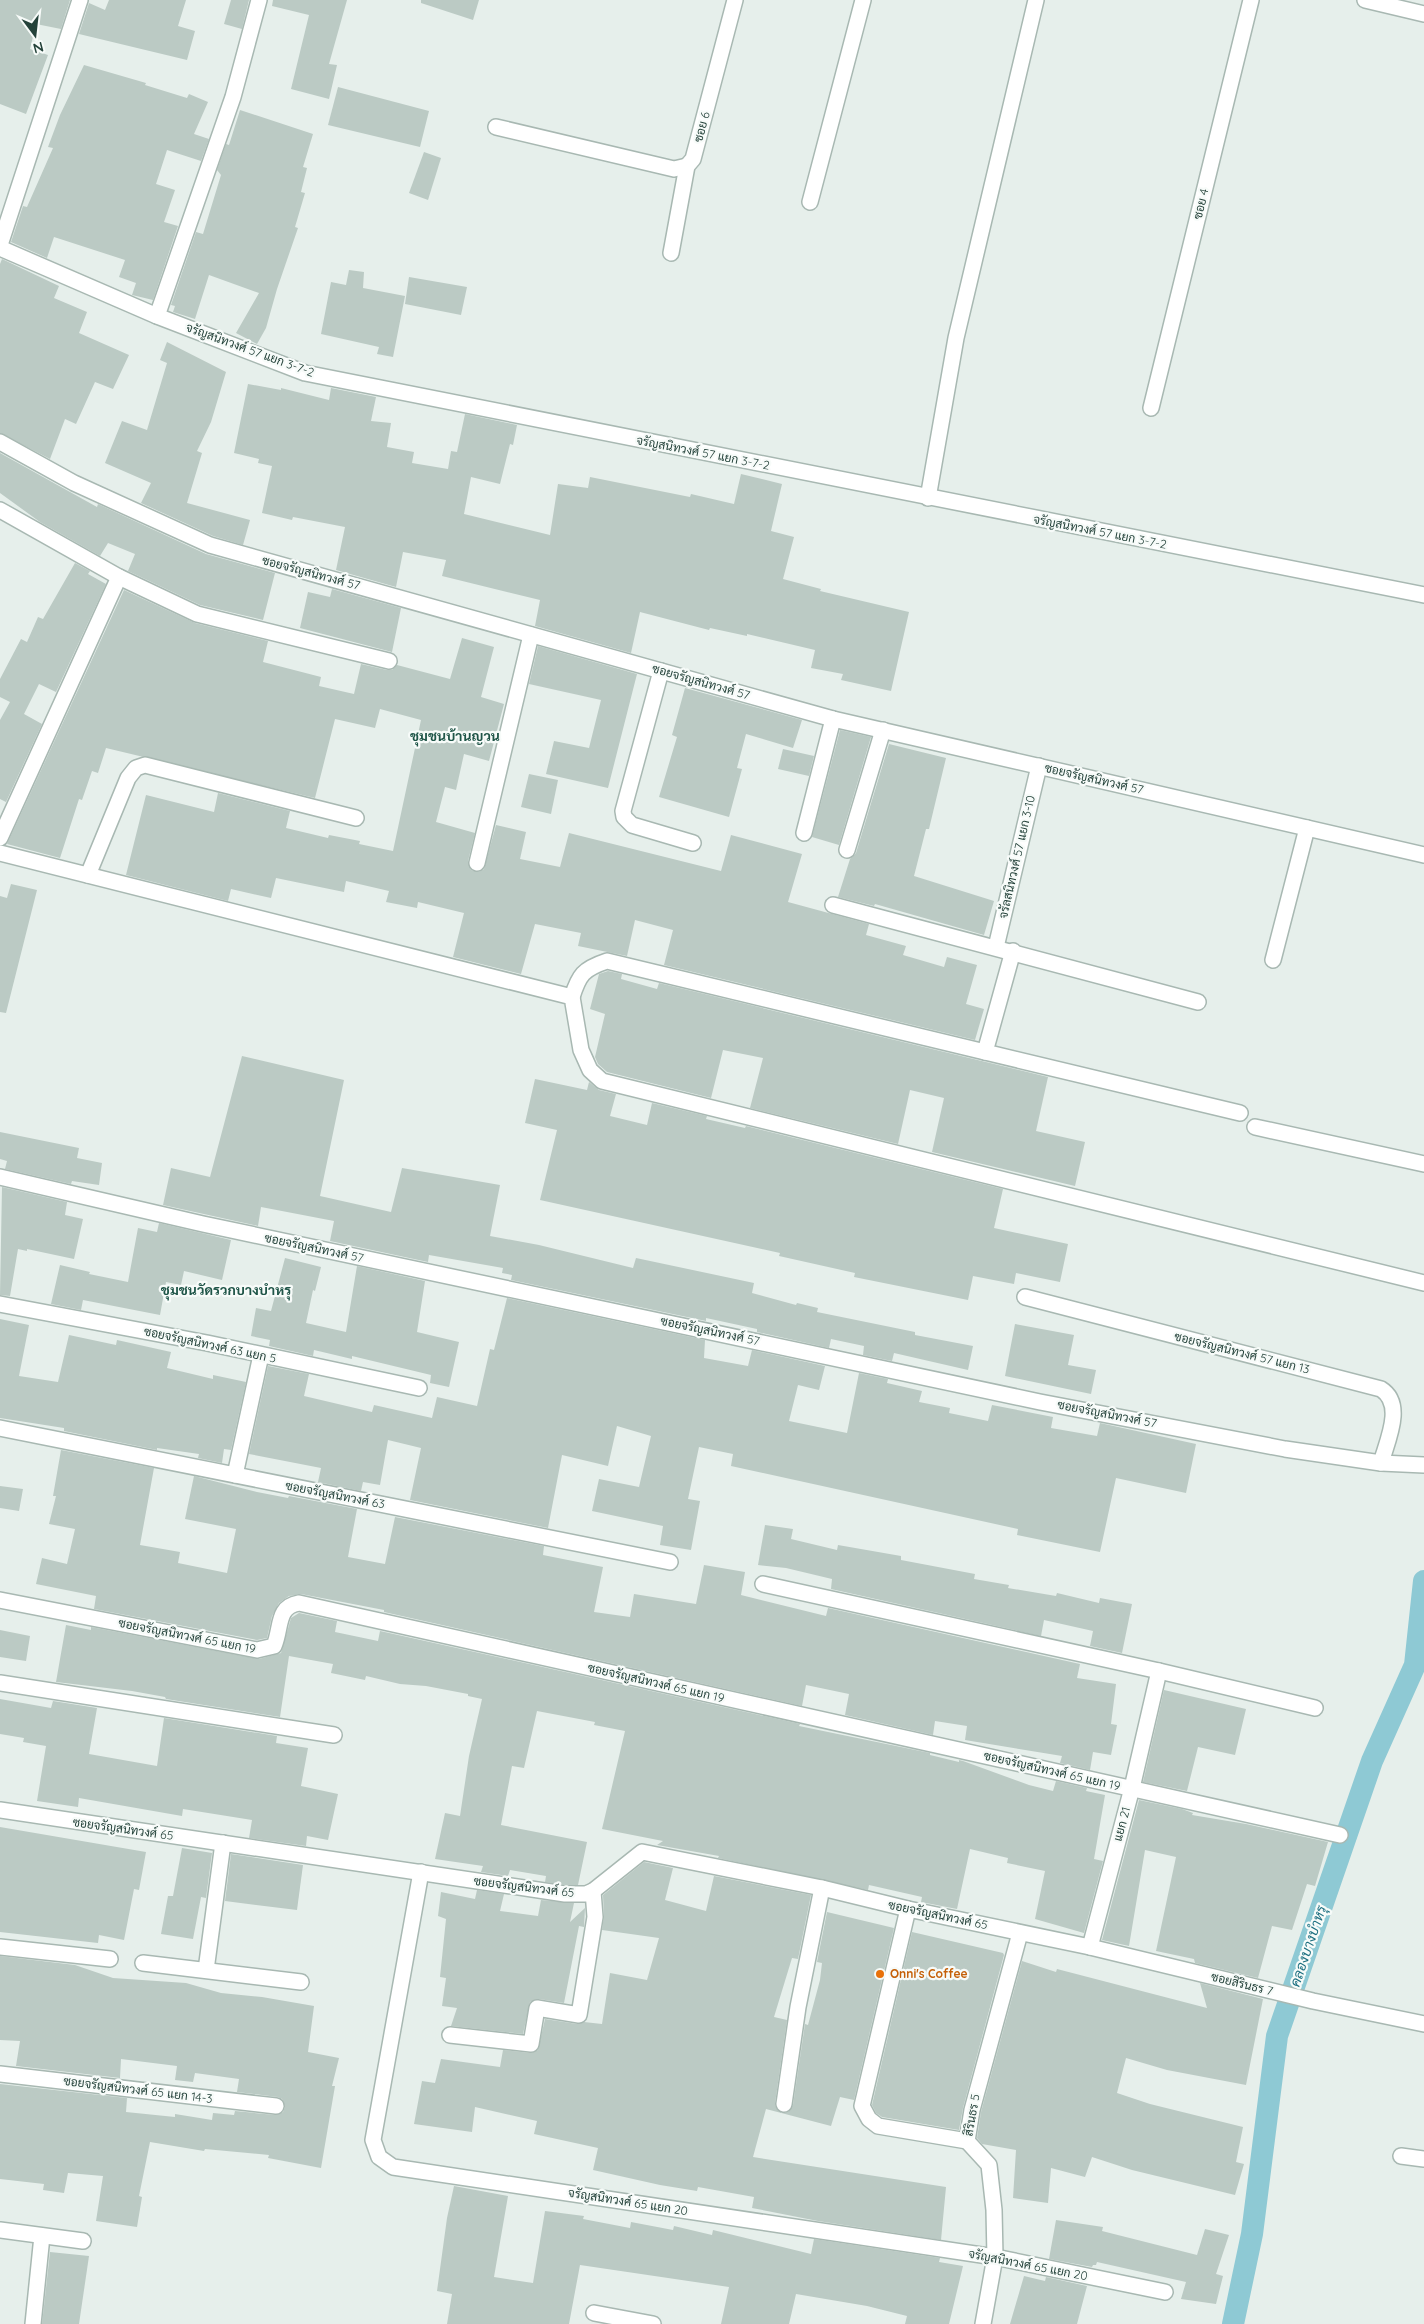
<svg xmlns="http://www.w3.org/2000/svg" width="1424" height="2324" viewBox="0 0 1424 2324" font-family="Quicksand,Sarabun,sans-serif">
	<style>
		.lines { fill: none; stroke-linecap: round; stroke-linejoin: round }
		.canal { stroke: #8ec9d4; stroke-width: 22 }
		.building { fill: #bbcac4 }
		.minor-casing { stroke: #a8b8b2; stroke-width: 18 }
		.tertiary-casing { stroke: #a8b8b2; stroke-width: 18 }
		.minor { stroke: #fff; stroke-width: 15 }
		.tertiary { stroke: #fff; stroke-width: 15 }
		.food-dot { fill: #e8710a; stroke: #f7fbf9; stroke-width: 2 }
		.labels { text-anchor: middle; stroke-width: 4.5; stroke-linejoin: round; paint-order: stroke }
		.street-label { font-size: 12px; fill: #24423a; stroke: #f7fbf9 }
		.food-label { font-size: 12px; font-weight: bold; fill: #c56008; stroke: #f7fbf9; text-anchor: start }
		.neighbourhood-label { font-size: 14px; font-weight: bold; fill: #1f5548; stroke: #f7fbf9 }
		.water-label { font-size: 14px; font-style: italic; fill: #1c6f80; stroke: #f7fbf9 }
	</style>
	<rect width="100%" height="100%" fill="#e6efeb"/>
	<g class="lines">
		<polyline class="canal" points="1233,2324 1252,2234 1277,2036 1372,1761 1415,1665 1424,1581"/>
	</g>
	<g class="building">
		<polygon points="0,0 70,0 61,29 36,24 30,49 48,55 26,114 0,104"/>
		<polygon points="109,0 186,0 178,26 195,31 187,60 79,34 89,3 105,10"/>
		<polygon points="231,0 249,0 242,29 224,24"/>
		<polygon points="273,0 347,0 329,64 337,65 329,99 291,89 309,15 272,6"/>
		<polygon points="421,0 479,0 473,20 421,3"/>
		<polygon points="84,65 146,83 145,85 187,98 189,94 208,102 194,134 209,139 201,161 167,150 156,184 175,190 164,222 178,226 153,300 132,295 136,283 119,277 125,260 54,237 47,258 11,242 23,206 27,207 53,148 48,147 60,115"/>
		<polygon points="338,87 429,111 420,147 328,125"/>
		<polygon points="240,110 313,134 303,167 307,168 301,192 305,193 295,227 298,228 277,289 266,328 257,344 236,333 259,293 209,275 195,319 173,312 175,306 171,305 196,232 203,234 221,175 217,170 226,144 229,145"/>
		<polygon points="424,152 441,158 428,200 409,193"/>
		<polygon points="2,259 59,286 54,298 87,312 79,333 129,355 113,389 95,382 76,424 65,419 50,459 0,433 0,264"/>
		<polygon points="349,270 364,272 363,288 405,296 393,357 377,354 379,347 321,334 331,282 346,285"/>
		<polygon points="409,277 467,287 461,315 405,304"/>
		<polygon points="167,342 226,372 211,422 197,451 202,453 187,503 250,520 243,545 213,536 141,503 151,483 105,463 122,421 147,430 167,363 160,360"/>
		<polygon points="248,384 281,390 281,388 329,400 331,388 376,397 371,421 391,423 387,447 414,452 412,463 448,469 451,451 457,452 465,414 517,425 513,445 510,444 500,484 471,477 464,514 550,535 558,484 588,488 590,477 690,497 691,494 734,504 741,474 782,484 771,531 794,537 783,579 821,589 820,591 909,612 891,691 841,680 843,674 811,668 815,650 747,634 747,636 710,628 709,630 640,612 631,653 535,626 540,600 442,576 446,560 403,552 396,587 336,570 345,527 293,517 292,520 262,513 272,466 258,463 259,459 234,453"/>
		<polygon points="0,453 97,507 98,504 206,554 275,573 263,620 200,605 128,571 135,554 108,543 100,556 40,522 0,493"/>
		<polygon points="75,563 90,571 88,574 106,584 56,692 39,684 24,714 42,724 6,802 0,799 0,720 10,702 0,697 0,679 21,639 27,642 38,617 43,619"/>
		<polygon points="332,589 401,608 392,652 300,628 308,592 330,597"/>
		<polygon points="124,590 195,623 268,641 263,662 321,677 319,686 354,694 361,664 387,670 392,670 397,665 450,679 462,638 494,647 481,697 504,704 489,761 464,754 456,790 445,787 436,822 475,833 468,861 471,870 479,872 484,869 496,825 526,832 520,859 560,867 569,833 721,871 731,835 802,854 788,902 869,924 866,935 906,946 903,955 944,967 947,957 977,965 966,1004 984,1009 975,1040 664,965 673,930 635,920 627,956 578,946 581,933 535,924 521,974 453,957 464,913 418,902 417,908 386,902 389,891 346,881 344,892 276,878 271,898 231,889 228,901 126,875 146,795 214,812 218,793 290,811 286,828 328,838 329,835 360,841 359,844 393,851 421,720 380,709 375,728 335,719 315,798 106,748 98,773 92,771 82,800 79,799 60,858 7,844"/>
		<polygon points="538,646 637,674 608,788 546,774 554,741 589,748 601,700 529,684"/>
		<polygon points="685,688 802,720 793,748 746,734 737,768 742,769 729,817 659,797 677,737 672,735"/>
		<polygon points="840,730 871,737 839,845 812,837"/>
		<polygon points="889,744 946,758 929,829 926,829 914,876 994,901 984,935 875,904 874,906 838,897 850,859 856,853"/>
		<polygon points="783,749 814,756 809,776 778,769"/>
		<polygon points="529,774 558,780 551,814 521,807"/>
		<polygon points="11,884 37,890 6,1013 0,1012 0,896 7,898"/>
		<polygon points="608,971 622,974 621,979 657,989 659,983 1048,1077 1036,1131 1085,1142 1075,1186 932,1152 944,1098 910,1090 898,1144 750,1108 763,1058 723,1050 711,1098 607,1072 598,1064 595,1057 605,1014 590,1009 599,974"/>
		<polygon points="242,1056 344,1080 320,1196 391,1212 402,1168 500,1185 490,1236 539,1245 633,1268 636,1258 754,1283 752,1293 796,1305 797,1303 818,1308 817,1312 915,1332 915,1335 973,1346 968,1370 894,1353 892,1361 863,1355 864,1346 831,1339 829,1348 757,1332 757,1329 706,1318 706,1321 511,1280 512,1275 502,1273 503,1268 429,1255 428,1262 330,1241 334,1221 261,1207 258,1226 163,1205 171,1168 210,1177"/>
		<polygon points="535,1079 587,1090 589,1082 599,1090 616,1094 610,1116 647,1125 652,1103 707,1116 706,1119 745,1128 746,1126 1003,1189 994,1228 1068,1244 1060,1282 1016,1273 1014,1284 973,1276 968,1300 854,1277 855,1273 779,1256 780,1253 540,1200 557,1130 525,1123"/>
		<polygon points="0,1132 79,1148 77,1158 102,1163 99,1185 72,1181 71,1184 5,1169 7,1161 0,1159"/>
		<polygon points="2,1187 67,1202 65,1215 83,1219 74,1259 27,1249 27,1251 18,1249 10,1296 0,1295"/>
		<polygon points="159,1223 231,1240 222,1280 184,1271 181,1285 166,1282 160,1315 83,1300 81,1310 51,1304 60,1265 90,1272 89,1274 128,1282 138,1228 157,1232"/>
		<polygon points="285,1258 321,1267 315,1291 313,1290 306,1323 346,1332 357,1266 425,1281 417,1332 459,1342 449,1387 430,1383 431,1375 352,1356 352,1359 314,1350 313,1356 269,1346 270,1340 251,1336 256,1308 271,1311"/>
		<polygon points="507,1298 705,1340 704,1358 748,1366 752,1350 825,1366 819,1390 798,1385 789,1421 847,1433 859,1373 888,1379 887,1383 922,1391 919,1402 950,1408 949,1413 988,1421 992,1405 1053,1417 1051,1428 1097,1436 1100,1423 1196,1444 1186,1493 1116,1478 1100,1552 1017,1535 1018,1529 731,1466 733,1454 699,1447 688,1499 700,1501 691,1550 660,1545 663,1526 592,1511 599,1479 639,1487 651,1436 617,1426 608,1466 562,1455 548,1528 410,1500 421,1448 388,1440 380,1485 363,1482 361,1491 318,1482 321,1468 249,1454 268,1366 309,1374 304,1396 372,1412 374,1405 432,1418 437,1397 477,1406 490,1349 494,1350"/>
		<polygon points="0,1319 29,1325 19,1376 58,1382 69,1335 116,1345 117,1340 171,1352 167,1368 213,1379 213,1375 246,1382 231,1450 224,1449 222,1463 198,1458 199,1454 157,1448 157,1450 64,1431 64,1428 0,1418"/>
		<polygon points="1015,1324 1074,1335 1068,1365 1096,1370 1091,1394 1005,1376"/>
		<polygon points="61,1450 154,1468 140,1545 180,1552 178,1563 227,1573 236,1529 185,1519 194,1476 257,1492 288,1498 289,1496 357,1509 348,1557 385,1564 395,1517 544,1546 543,1555 603,1567 594,1612 630,1617 634,1594 696,1604 704,1565 745,1572 741,1595 826,1616 828,1608 1080,1664 1077,1678 1116,1684 1111,1724 1117,1725 1111,1755 1093,1752 1090,1770 1060,1763 1062,1756 965,1740 967,1726 935,1721 933,1735 845,1715 849,1694 806,1685 802,1706 384,1612 384,1610 301,1594 289,1596 279,1603 272,1616 267,1638 257,1640 94,1609 96,1596 36,1584 42,1558 67,1564 75,1529 49,1524 56,1496 53,1496"/>
		<polygon points="0,1486 23,1489 19,1511 0,1508"/>
		<polygon points="765,1525 793,1529 791,1539 837,1550 838,1545 901,1556 901,1560 975,1574 974,1579 1009,1585 1008,1588 1056,1596 1057,1593 1099,1603 1100,1598 1132,1604 1122,1653 1090,1646 1093,1631 1044,1620 1041,1636 831,1589 832,1579 786,1568 758,1565"/>
		<polygon points="299,1613 337,1621 335,1632 378,1641 380,1631 800,1724 799,1726 930,1753 930,1755 959,1762 959,1760 963,1761 1029,1785 1053,1791 1056,1781 1087,1788 1086,1791 1105,1795 1094,1859 1103,1861 1084,1933 1035,1919 1045,1871 1007,1863 1008,1858 970,1849 957,1909 921,1902 922,1897 869,1885 868,1890 718,1858 719,1856 657,1845 663,1841 602,1829 625,1731 594,1725 595,1722 537,1711 524,1768 512,1766 501,1825 587,1842 578,1885 566,1885 545,1882 546,1876 510,1870 508,1876 481,1872 483,1866 435,1859 445,1813 460,1816 469,1756 482,1699 468,1696 468,1694 426,1686 400,1684 366,1676 365,1680 331,1673 333,1664 289,1656 280,1717 166,1699 165,1697 132,1691 56,1682 66,1625 91,1630 91,1627 259,1659 281,1653 291,1618"/>
		<polygon points="0,1630 30,1636 26,1661 0,1657"/>
		<polygon points="1164,1690 1246,1709 1235,1755 1198,1747 1187,1791 1143,1782"/>
		<polygon points="0,1699 51,1708 53,1701 97,1708 89,1754 157,1766 164,1718 277,1736 276,1743 308,1748 301,1786 338,1794 328,1840 307,1836 306,1846 249,1838 252,1820 183,1809 182,1816 79,1798 78,1807 37,1801 46,1746 23,1742 24,1738 0,1734"/>
		<polygon points="1139,1800 1182,1809 1193,1813 1192,1815 1246,1824 1328,1842 1315,1886 1307,1884 1292,1930 1272,1926 1258,1978 1195,1963 1194,1959 1156,1951 1176,1857 1145,1850 1129,1946 1102,1940"/>
		<polygon points="0,1827 146,1852 139,1890 134,1889 124,1940 99,1935 98,1943 0,1932"/>
		<polygon points="182,1848 212,1853 206,1898 201,1897 193,1939 161,1934 168,1896 173,1896"/>
		<polygon points="231,1854 303,1865 297,1910 225,1901"/>
		<polygon points="644,1862 673,1868 665,1900 706,1911 714,1876 811,1895 798,1959 792,1958 774,2017 787,2020 775,2103 776,2108 782,2113 788,2112 793,2105 805,2024 808,2025 820,1980 822,1963 817,1962 827,1912 894,1928 854,2100 840,2097 831,2126 766,2109 753,2157 946,2187 941,2240 818,2221 752,2208 754,2197 698,2187 697,2191 660,2185 593,2170 598,2148 534,2134 537,2121 475,2107 472,2132 414,2124 422,2081 435,2083 441,2059 500,2067 503,2050 530,2053 538,2050 545,2019 577,2024 584,2022 602,2024 610,1973 647,1980 659,1938 602,1930 604,1916 603,1895"/>
		<polygon points="477,1890 504,1894 500,1911 538,1916 541,1900 574,1903 570,1922 585,1908 584,1927 579,1926 564,2003 539,1999 530,2002 523,2034 451,2026 457,2008 442,2006 446,1978 440,1977 446,1919 438,1916 441,1892 475,1899"/>
		<polygon points="912,1932 1003,1953 1004,1955 963,2108 959,2130 882,2117 876,2113 872,2105"/>
		<polygon points="0,1956 75,1965 113,1978 186,1983 221,1993 262,1997 314,2006 308,2052 339,2058 332,2086 335,2086 321,2168 268,2158 269,2155 205,2149 204,2151 150,2142 139,2196 142,2197 137,2227 96,2221 103,2176 68,2173 64,2193 43,2190 44,2184 0,2179 0,2084 127,2098 126,2112 175,2117 175,2114 212,2120 213,2113 234,2115 235,2111 275,2115 283,2112 285,2107 282,2099 278,2097 237,2092 239,2079 195,2073 193,2082 175,2080 177,2066 121,2059 120,2078 16,2066 20,2041 0,2040"/>
		<polygon points="1022,1961 1056,1972 1057,1969 1207,2008 1200,1983 1263,1999 1246,2085 1167,2070 1126,2058 1117,2093 1150,2104 1243,2127 1236,2162 1244,2164 1235,2195 1132,2170 1092,2157 1085,2177 1051,2168 1048,2203 1013,2198 1016,2150 982,2144 977,2138 981,2112"/>
		<polygon points="454,2186 508,2196 494,2277 533,2283 545,2211 584,2216 583,2219 630,2228 631,2222 673,2230 674,2226 712,2235 713,2230 811,2254 814,2239 940,2258 939,2262 963,2266 949,2324 905,2324 907,2316 867,2306 796,2294 789,2324 721,2324 729,2287 580,2265 569,2324 447,2324 452,2294 437,2291 447,2218"/>
		<polygon points="1056,2220 1103,2227 1102,2231 1197,2255 1205,2229 1229,2235 1216,2274 1223,2276 1216,2304 1181,2299 1186,2282 1097,2262 1096,2265 1093,2265 1092,2267 1049,2259"/>
		<polygon points="50,2252 89,2256 79,2324 42,2324"/>
		<polygon points="1024,2276 1045,2281 1046,2277 1087,2286 1077,2324 1010,2324"/>
	</g>
	<g class="lines">
		<g class="minor-casing">
			<g id="minor">
				<polyline points="1365,0 1424,14"/>
				<polyline points="496,127 674,169 687,166"/>
				<polyline points="810,202 863,0"/>
				<polyline points="0,245 80,0"/>
				<polyline points="0,248 157,316 305,373 1424,595"/>
				<polyline points="671,253 687,166 693,159 735,0"/>
				<polyline points="157,316 233,97 259,0"/>
				<polyline points="1151,408 1251,0"/>
				<polyline points="0,442 74,483 210,545 833,719 1424,855"/>
				<polyline points="928,498 956,338 1036,0"/>
				<polyline points="0,510 119,577 197,614 389,661"/>
				<polyline points="661,671 623,811 624,817 632,825 693,843"/>
				<polyline points="804,833 833,719"/>
				<polyline points="0,838 119,577"/>
				<polyline points="847,850 883,730"/>
				<polyline points="0,853 572,997 581,1050 590,1070 602,1081 1424,1283"/>
				<polyline points="477,863 531,635"/>
				<polyline points="88,875 128,778 136,768 145,765 356,818"/>
				<polyline points="833,905 1198,1002"/>
				<polyline points="996,947 1039,766"/>
				<polyline points="1013,951 985,1052 1240,1113"/>
				<polyline points="1273,960 1307,828"/>
				<path d="M572,997C579,975 583,969 607,961L985,1052"/>
				<polyline points="1255,1127 1424,1164"/>
				<polyline points="0,1177 203,1224 1040,1402 1285,1449 1381,1463 1424,1465"/>
				<path d="M1025,1297L1381,1389C1405,1404 1387,1441 1381,1463"/>
				<polyline points="0,1304 207,1343 419,1388"/>
				<polyline points="0,1428 670,1562"/>
				<polyline points="235,1475 261,1355"/>
				<polyline points="763,1584 1159,1671 1315,1708"/>
				<path d="M0,1600L257,1650L274,1646C282,1627 276,1607 299,1603L1340,1835"/>
				<polyline points="0,1683 334,1735"/>
				<polyline points="421,1872 373,2140 379,2157 393,2167 995,2257 1165,2292"/>
				<polyline points="908,1909 862,2106 869,2119 878,2126 967,2141"/>
				<polyline points="0,1947 110,1959"/>
				<polyline points="1090,1947 1132,1788 1159,1671"/>
				<polyline points="143,1963 301,1982"/>
				<polyline points="206,1970 223,1843"/>
				<polyline points="450,2035 531,2044 537,2008 579,2015 595,1917 593,1891"/>
				<polyline points="0,2074 276,2106"/>
				<polyline points="784,2104 798,2007 822,1888"/>
				<polyline points="1401,2156 1424,2159"/>
				<polyline points="0,2230 83,2241"/>
				<polyline points="594,2313 653,2324"/>
				<polyline points="33,2324 42,2236"/>
				<polyline points="983,2324 995,2257 994,2210 989,2165 967,2141 972,2110 1020,1933"/>
			</g>
		</g>
		<g class="tertiary-casing">
			<polyline id="tertiary" points="0,1810 565,1894 586,1894 593,1891 642,1852 822,1888 908,1909 1090,1947 1313,2001 1424,2024"/>
		</g>
		<use href="#minor" class="minor"/>
		<use href="#tertiary" class="tertiary"/>
	</g>
	<circle class="food-dot" cx="880" cy="1974" r="5"/>
	<g class="labels">
		<g class="street-label">
			<text transform="translate(702 127) rotate(-75)" y="4">ซอย 6</text>
			<text transform="translate(1201 204) rotate(-76)" y="4">ซอย 4</text>
			<text transform="translate(250 350) rotate(20)" y="4">จรัญสนิทวงศ์ 57 แยก 3-7-2</text>
			<text transform="translate(703 453) rotate(11)" y="4">จรัญสนิทวงศ์ 57 แยก 3-7-2</text>
			<text transform="translate(1100 532) rotate(11)" y="4">จรัญสนิทวงศ์ 57 แยก 3-7-2</text>
			<text transform="translate(311 573) rotate(15)" y="4">ซอยจรัญสนิทวงศ์ 57</text>
			<text transform="translate(701 682) rotate(16)" y="4">ซอยจรัญสนิทวงศ์ 57</text>
			<text transform="translate(1094 779) rotate(13)" y="4">ซอยจรัญสนิทวงศ์ 57</text>
			<text transform="translate(1017 857) rotate(-77)" y="4">จรัลสนิทวงศ์ 57 แยก 3-10</text>
			<text transform="translate(314 1248) rotate(12)" y="4">ซอยจรัญสนิทวงศ์ 57</text>
			<text transform="translate(710 1331) rotate(12)" y="4">ซอยจรัญสนิทวงศ์ 57</text>
			<text transform="translate(210 1345) rotate(12)" y="4">ซอยจรัญสนิทวงศ์ 63 แยก 5</text>
			<text transform="translate(1242 1353) rotate(14)" y="4">ซอยจรัญสนิทวงศ์ 57 แยก 13</text>
			<text transform="translate(1107 1414) rotate(11)" y="4">ซอยจรัญสนิทวงศ์ 57</text>
			<text transform="translate(335 1495) rotate(11)" y="4">ซอยจรัญสนิทวงศ์ 63</text>
			<text transform="translate(187 1636) rotate(11)" y="4">ซอยจรัญสนิทวงศ์ 65 แยก 19</text>
			<text transform="translate(656 1683) rotate(13)" y="4">ซอยจรัญสนิทวงศ์ 65 แยก 19</text>
			<text transform="translate(1052 1771) rotate(13)" y="4">ซอยจรัญสนิทวงศ์ 65 แยก 19</text>
			<text transform="translate(1122 1824) rotate(-75)" y="4">แยก 21</text>
			<text transform="translate(123 1829) rotate(8)" y="4">ซอยจรัญสนิทวงศ์ 65</text>
			<text transform="translate(524 1887) rotate(7)" y="4">ซอยจรัญสนิทวงศ์ 65</text>
			<text transform="translate(938 1915) rotate(12)" y="4">ซอยจรัญสนิทวงศ์ 65</text>
			<text transform="translate(1242 1984) rotate(14)" y="4">ซอยสิรินธร 7</text>
			<text transform="translate(138 2090) rotate(7)" y="4">ซอยจรัญสนิทวงศ์ 65 แยก 14-3</text>
			<text transform="translate(972 2115) rotate(-80)" y="4">สิรินธร 5</text>
			<text transform="translate(628 2202) rotate(9)" y="4">จรัญสนิทวงศ์ 65 แยก 20</text>
			<text transform="translate(1028 2265) rotate(11)" y="4">จรัญสนิทวงศ์ 65 แยก 20</text>
		</g>
		<g class="food-label">
			<text x="890" y="1978">Onni's Coffee</text>
		</g>
		<g class="neighbourhood-label">
			<text x="455" y="741">ชุมชนบ้านญวน</text>
			<text x="226" y="1295">ชุมชนวัดรวกบางบำหรุ</text>
		</g>
		<g class="water-label">
			<text transform="translate(1308 1946) rotate(-71)" y="5">คลองบางบำหรุ</text>
		</g>
	</g>
	<g transform="translate(35 35) rotate(165)" stroke="#f7fbf9" stroke-width="4" paint-order="stroke">
	<path d="M0-4L9 19L0 12L-9 19Z" fill="#24423a"/>
	<text y="-8" font-size="14" font-weight="bold" text-anchor="middle" fill="#24423a">N</text>
	</g>
</svg>
